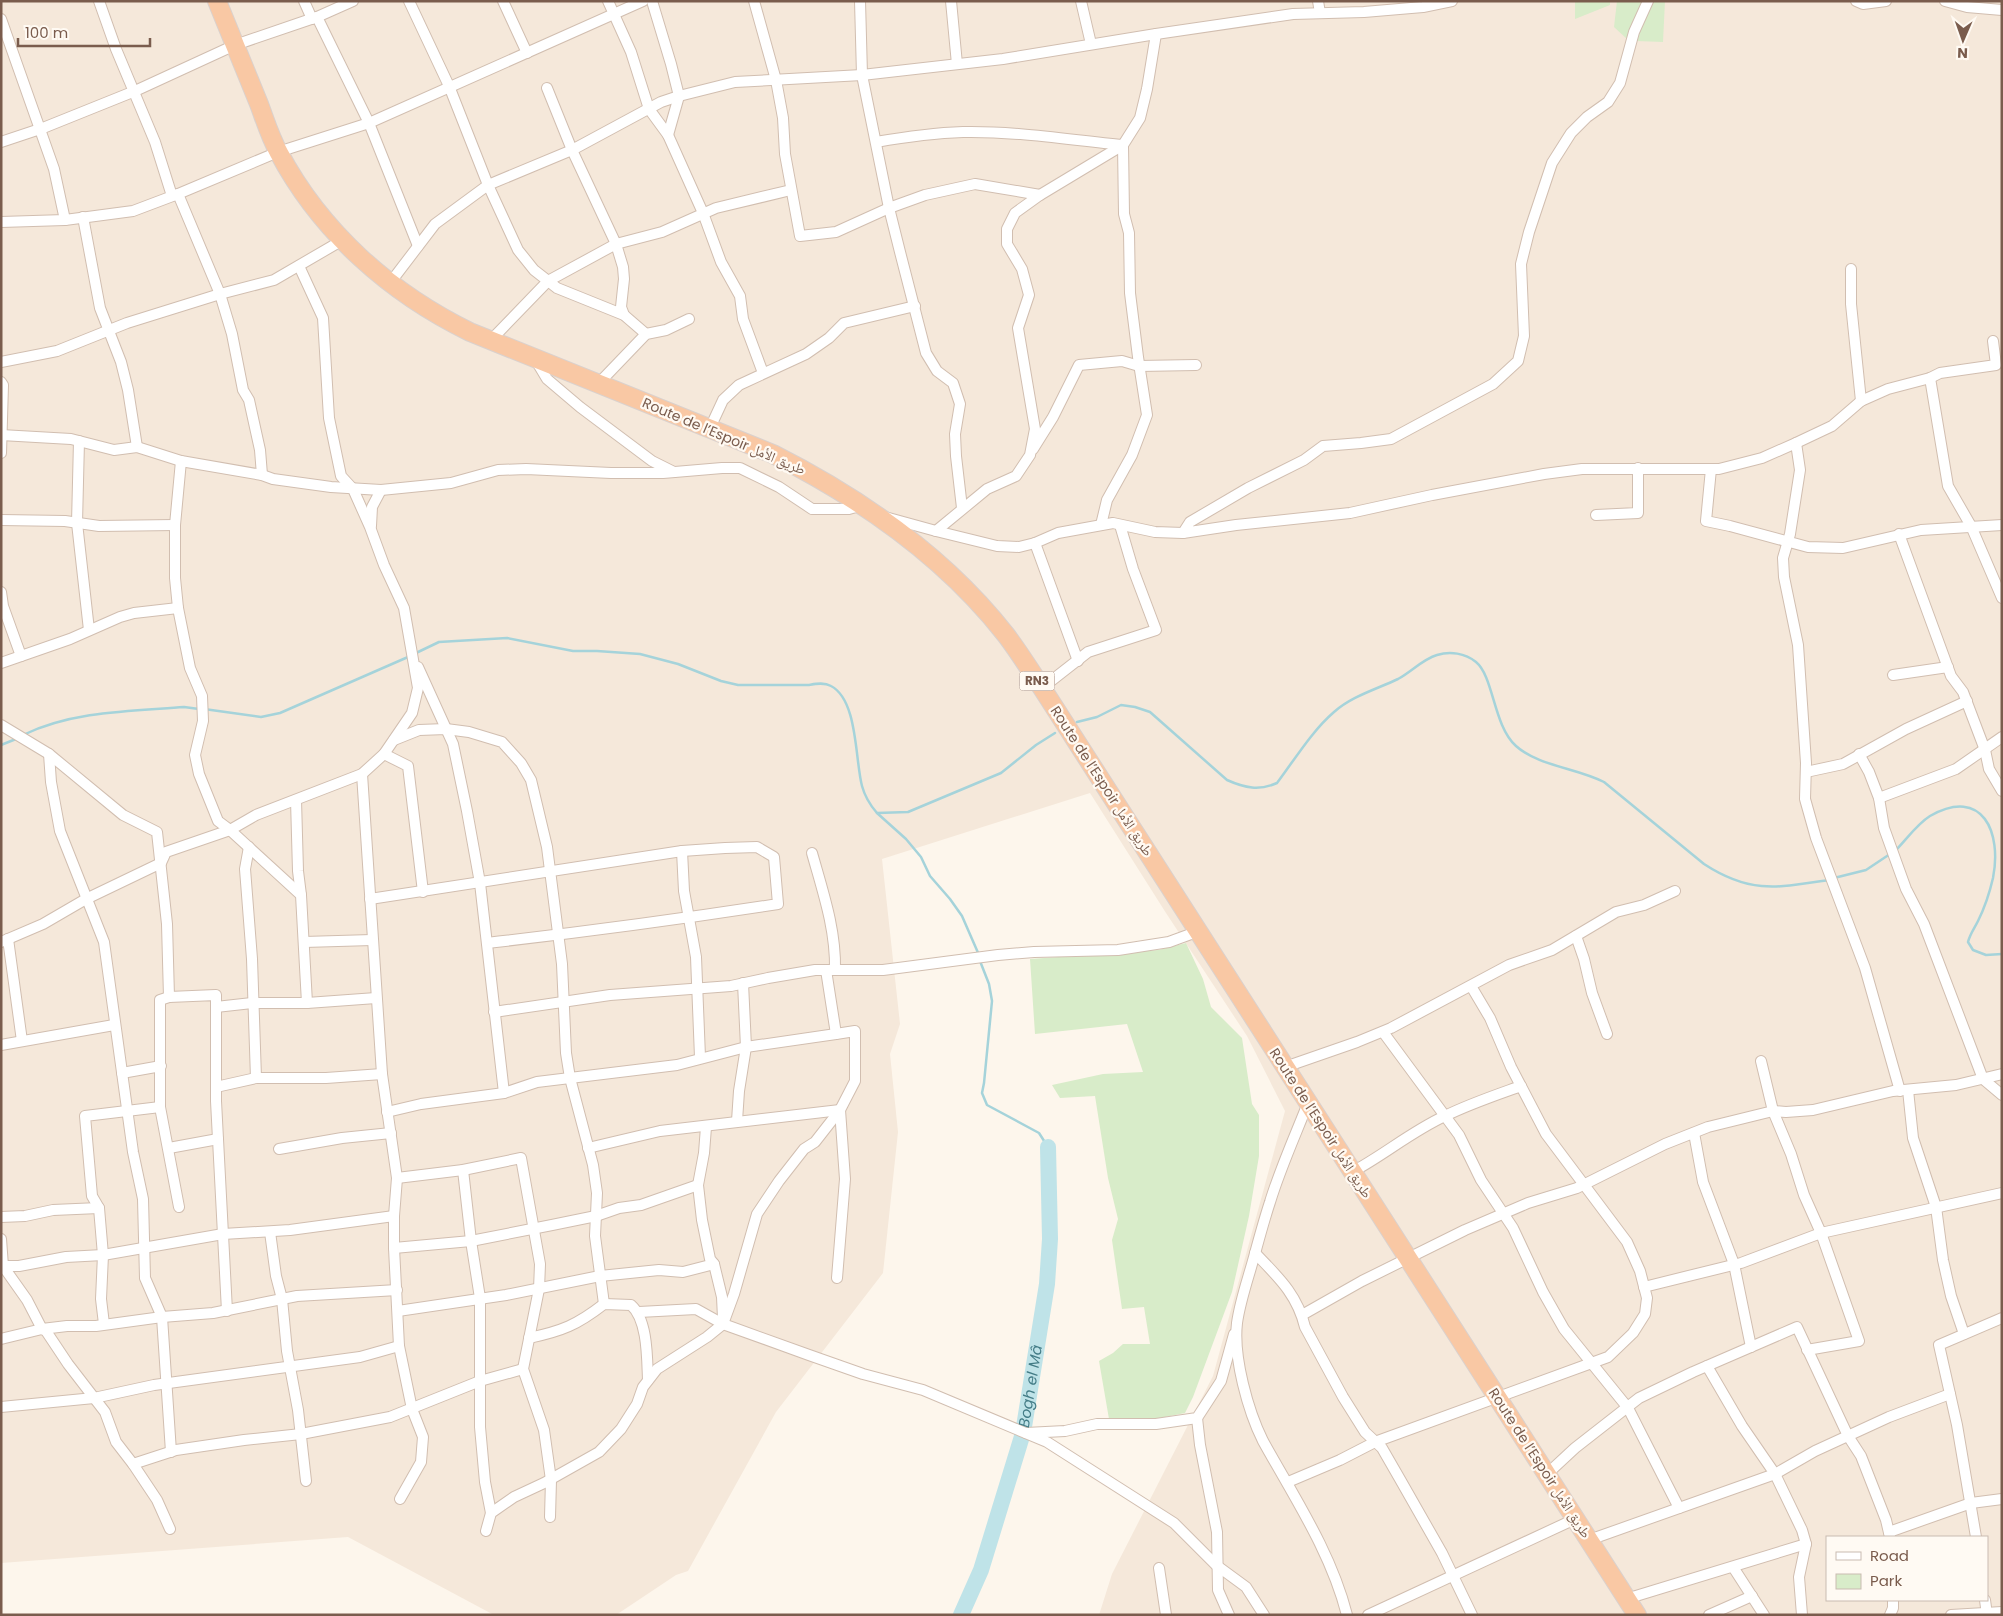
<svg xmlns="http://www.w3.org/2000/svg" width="2003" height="1616" viewBox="0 0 2003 1616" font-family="Poppins,'Noto Naskh Arabic',sans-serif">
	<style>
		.residential { fill: #f5e8da; fill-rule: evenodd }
		.green { fill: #d8ecc9 }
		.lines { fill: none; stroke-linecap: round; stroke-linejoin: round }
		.stream { stroke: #a5d3da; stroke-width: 2.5 }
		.river { stroke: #bfe3e8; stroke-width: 16 }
		.minor-casing { stroke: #d1beb0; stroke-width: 12 }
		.trunk-casing { stroke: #dad1cd; stroke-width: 20 }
		.minor { stroke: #fff; stroke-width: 10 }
		.trunk { stroke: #f9c8a4; stroke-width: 18 }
		.labels { text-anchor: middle; stroke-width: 4.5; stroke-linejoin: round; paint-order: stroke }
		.shield { fill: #fffaf3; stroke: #a28b7f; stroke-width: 1 }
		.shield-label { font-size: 12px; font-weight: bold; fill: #7a5c4d }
		.street-label { font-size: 14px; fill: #7a5c4d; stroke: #fffaf3 }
		.water-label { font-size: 15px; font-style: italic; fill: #437c86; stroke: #fffaf3 }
	</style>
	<rect width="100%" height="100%" fill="#fdf6ec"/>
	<path class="residential" d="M1,1H2002V1615H1099L1112,1574L1213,1376L1285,1111L1247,1036L1166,913L1090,793L882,859L900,1024L890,1054L898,1132L883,1273L776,1412L688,1571L676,1575L616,1615H494L348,1537L1,1563ZM1827,1537H1987V1600H1827Z"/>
	<g class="green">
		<polygon points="1575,1 1610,1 1610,5 1575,19"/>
		<polygon points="1617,1 1642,1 1627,39 1614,27"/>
		<polygon points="1651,1 1665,1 1663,42 1636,41"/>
		<polygon points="1186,943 1203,979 1211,1007 1242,1038 1252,1104 1259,1115 1259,1156 1249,1216 1232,1292 1193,1397 1185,1413 1155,1419 1109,1419 1099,1361 1113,1353 1123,1344 1150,1344 1144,1307 1122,1309 1112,1240 1118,1219 1108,1178 1095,1096 1060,1098 1052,1085 1103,1074 1143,1072 1127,1024 1035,1034 1030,959 1158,950"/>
	</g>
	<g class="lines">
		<g class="stream">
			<path d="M416,653L439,642L507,638L573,651H597L640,654L678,664L721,681L738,685H808C815,684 824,682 831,686C858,700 855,760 862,786C865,797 870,805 877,813L908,812L1001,773L1036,745L1055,733"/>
			<polyline points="204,709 261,717 280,713 408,657"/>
			<path d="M1077,722L1097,717L1121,705L1135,707L1150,712L1227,780C1245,788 1259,791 1277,783C1295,759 1312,731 1334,712C1352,696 1377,689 1398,679C1411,672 1423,659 1437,655C1450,651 1465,653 1476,662C1494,677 1493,725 1516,746C1538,766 1577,768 1604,782L1704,864C1750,894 1777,888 1829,880"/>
			<path d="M23,735C72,711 131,711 184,707L199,709"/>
			<polyline points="1,745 16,739"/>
			<polyline points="877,813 906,839 921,857 930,876 950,899 962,916 979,955"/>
			<path d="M1895,851C1906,840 1917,824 1930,816C1983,786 2002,833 1993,878C1990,891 1984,909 1978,921C1974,929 1970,934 1968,942L1973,950L1986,955L2002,954"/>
			<polyline points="1834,878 1866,870 1890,854"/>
			<polyline points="980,961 989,984 992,1001 984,1083 982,1093 987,1105 1039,1133 1048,1147"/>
		</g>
		<path class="river" id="s1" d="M961,1615L981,1570L1023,1433L1047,1284L1050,1239L1048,1147"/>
		<g class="minor-casing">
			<g id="minor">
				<polyline points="99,1 116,49 155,142 172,196"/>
				<polyline points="304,1 312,19"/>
				<polyline points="409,1 449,86 488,185 518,250 534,270 557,288 624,315 646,334"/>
				<polyline points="503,1 527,53"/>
				<polyline points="608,1 631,52 649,109 668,135 703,213 721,262 740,296 743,319 763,373"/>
				<polyline points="652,1 671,64 679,96 668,135"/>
				<polyline points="754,1 776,80 783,118 785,154 800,236 836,232 889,208 925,195 975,184 1040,195"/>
				<polyline points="860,1 862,75 889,208 900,252 926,353 937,371 953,383 960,404 955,434 956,456 962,508"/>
				<polyline points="951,1 957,64"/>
				<polyline points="1081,1 1091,44"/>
				<polyline points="1318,1 1320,13"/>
				<polyline points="1856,1 1863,4 1886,1"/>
				<polyline points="1945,1 1967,7 2002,10"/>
				<polyline points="317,17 369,123 418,246"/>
				<polyline points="1,19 54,169 65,220"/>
				<polyline points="547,88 572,150 616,244 623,267 624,279 621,307 624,315"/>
				<polyline points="1,142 43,128 135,91 235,45 317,17 353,1"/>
				<path d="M876,142C905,137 934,133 963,132C1017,131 1070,140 1123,145L1124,214L1129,233L1130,293L1138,357L1147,415L1132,455L1107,500L1101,525"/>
				<polyline points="178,194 220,294 232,334 243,390 249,400 260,450 262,475"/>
				<polyline points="83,217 100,308 121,362 128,390 137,447"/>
				<polyline points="1,222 65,220 133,211 178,194 278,152 369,123 643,1"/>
				<polyline points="1851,269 1851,304 1861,401"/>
				<polyline points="390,283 435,224 488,185 572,150 661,102 679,96 735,82 862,75 1003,59 1156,34 1293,14 1364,12 1423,7 1452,1"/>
				<polyline points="491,340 548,281 616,244 662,232 716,208 791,190"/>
				<polyline points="535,359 547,379 580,407 652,461 674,472"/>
				<polyline points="1,362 57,351 127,323 220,294 274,280 341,241"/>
				<polyline points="1930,378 1948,486 1971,526 2002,598"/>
				<polyline points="1,382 3,385 1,453"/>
				<polyline points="598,384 646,334 666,330 689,319"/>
				<polyline points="710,428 723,400 739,385 806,354 829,338 844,323 915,306"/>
				<polyline points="1,435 71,439 114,450 137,447 181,461 262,475 273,479 331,487 381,490 451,483 498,470 526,469 611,473 663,473 722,468 740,468 779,487 812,509 849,509 863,505"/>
				<polyline points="79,441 77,523 89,630"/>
				<polyline points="1796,443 1800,470 1790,534 1783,558 1784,577 1798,645 1806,763 1805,799 1816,838 1865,968 1900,1091"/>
				<polyline points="1033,449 1053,417 1079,365 1122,361 1139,366 1196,365"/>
				<polyline points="181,461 175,525 175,578 178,608 190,668 202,696 203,721 195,755 199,774 218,821 230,830 301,895 307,1003"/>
				<polyline points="1711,469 1706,521 1730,526 1808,547 1843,548 1921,530 2002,525"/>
				<polyline points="1596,515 1638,513 1638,468"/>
				<polyline points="885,517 936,531 997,546 1019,547 1035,543 1058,533 1113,523 1155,532 1183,533 1236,525 1350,513 1432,495 1544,474 1582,469 1719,469 1762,458 1796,443 1832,426 1861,401 1888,389 1930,378 1940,373 1996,365 1993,341"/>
				<polyline points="1,520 65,521 99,526 175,525"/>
				<polyline points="371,526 372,507 381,490"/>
				<polyline points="936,531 987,489 1016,476 1030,455 1035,429 1018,328 1029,295 1022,269 1007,244 1007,229 1015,213 1040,195 1123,145 1140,118 1147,89 1156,34"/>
				<polyline points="1183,533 1190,522 1248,488 1304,460 1323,446 1361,443 1391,439 1493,384 1518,361 1524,336 1521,264 1529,232 1552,163 1571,133 1587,117 1608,102 1620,83 1634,32 1648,1"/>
				<polyline points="1899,534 1951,676 1963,692 1985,750 1989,769 2002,791"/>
				<polyline points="1035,543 1078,661"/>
				<polyline points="1,592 3,606 21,656"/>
				<polyline points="1,663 70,639 120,617 134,613 178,608"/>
				<polyline points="418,667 453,744 467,811 480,883 504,1093"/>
				<polyline points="1893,675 1948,667"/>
				<polyline points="1042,688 1088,652 1156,630 1133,569 1120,525"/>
				<polyline points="1,725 49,754 123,815 157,832 167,924 169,997"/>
				<polyline points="394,740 419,730 446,729 469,732 502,742 521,763 531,780 547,847 562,964 566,1053 570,1078 593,1165 597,1193 595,1236 604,1304"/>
				<polyline points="49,754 51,782 60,831 104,942 133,1152 143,1199 145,1278 162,1317 171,1452"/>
				<polyline points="384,754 408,766 423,892"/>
				<polyline points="1859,754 1869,772 1879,798 1884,828 1906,889 1924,924 1983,1079 2002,1095"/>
				<polyline points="1806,772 1843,764 1906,729 1967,701"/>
				<polyline points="362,774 382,1074 397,1178 394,1216 394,1248 399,1346 412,1409 423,1437 421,1462 400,1499"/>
				<polyline points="1879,798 1956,769 2002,737"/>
				<polyline points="296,800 298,871 301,895"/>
				<polyline points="249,847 245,869 252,959 256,1078"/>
				<polyline points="682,851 684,891 696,957 700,1057"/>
				<path d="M812,853C823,892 836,930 835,970"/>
				<path d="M370,899L682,851L725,848L757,847L774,857L778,904C681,919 584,932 487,943"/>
				<polyline points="1576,936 1584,959 1592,993 1607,1034"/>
				<polyline points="8,939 22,1041"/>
				<polyline points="1,942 43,924 86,899 161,863 166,852 230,830 256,815 362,774 384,754 412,713 418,688 404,608 384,565 370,527 353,489 341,476 329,418 323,318 299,266"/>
				<polyline points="304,942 372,940"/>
				<polyline points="216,1007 252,1003 307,1003 376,998"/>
				<polyline points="494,1012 610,995 731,986 768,978 815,970 883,970 998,955 1034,952 1118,950 1169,942 1199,931"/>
				<polyline points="1383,1032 1459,1135 1481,1180 1513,1228 1543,1292 1564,1329 1628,1408 1679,1508"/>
				<polyline points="1,1045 114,1025"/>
				<polyline points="1761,1061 1773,1111 1791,1154 1804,1195 1821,1233 1859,1341 1807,1350"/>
				<polyline points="1285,1067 1357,1042 1391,1028 1509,965 1552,950 1616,912 1644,905 1675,891"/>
				<polyline points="122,1073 161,1066"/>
				<polyline points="216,1087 256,1078 326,1078 382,1074"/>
				<polyline points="1908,1090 1913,1138 1936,1207 1943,1260 1951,1296 1964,1334"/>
				<path d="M1308,1103C1295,1136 1280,1169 1270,1202C1264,1220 1259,1239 1254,1257C1248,1279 1240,1301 1237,1323C1233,1357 1248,1411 1263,1441C1294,1497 1331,1552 1347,1615"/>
				<polyline points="387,1112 421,1104 504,1093 537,1082 677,1065 746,1047 836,1034"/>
				<polyline points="737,1121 739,1091 746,1047 743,983"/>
				<polyline points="706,1127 704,1153 698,1185 702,1220 710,1259 714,1264 722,1297 723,1318"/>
				<polyline points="1694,1133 1703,1182 1734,1264 1751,1347"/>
				<polyline points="169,1148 218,1139"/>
				<polyline points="588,1148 660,1131 840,1110 845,1179 837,1278"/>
				<polyline points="279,1149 342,1138 391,1133"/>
				<polyline points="463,1170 471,1241 480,1298 480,1427 485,1482 491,1513"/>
				<path d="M1352,1172C1384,1155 1412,1131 1445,1116C1469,1104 1496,1095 1521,1086"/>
				<polyline points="397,1178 463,1170 521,1158 540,1264 539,1289 523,1369 544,1430 551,1480 550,1517"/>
				<polyline points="179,1207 160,1107 160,1000 169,997 216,995 216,1101 227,1311"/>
				<polyline points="1,1217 25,1216 53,1210 99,1208"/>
				<polyline points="270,1232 276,1276 282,1299 287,1351 298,1410 306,1481"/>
				<polyline points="1,1239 3,1266 27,1300 42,1329 46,1331 68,1364 105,1412 116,1442 133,1464 157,1500 170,1529"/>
				<polyline points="394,1248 471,1241 552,1225 596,1216 619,1208 641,1205 698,1185"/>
				<path d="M1255,1253C1278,1277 1297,1294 1305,1327L1343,1397L1365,1432L1382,1448L1401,1481L1442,1553L1472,1615"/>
				<polyline points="1,1266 19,1266 66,1257 103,1255 223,1234 290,1230 394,1216"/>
				<polyline points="1644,1287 1741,1263 1821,1233 2002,1193"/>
				<polyline points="398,1311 506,1295 600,1276 659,1270 683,1272 714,1264"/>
				<polyline points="639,1312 696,1309 723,1324 809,1355 863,1374 923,1390 1047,1442 1174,1523 1216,1565 1246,1587 1264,1615"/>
				<polyline points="1302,1315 1362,1281 1465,1230 1528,1203 1577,1188 1665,1144 1708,1127 1773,1111 1786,1112 1813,1110 1893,1091 1956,1085 2002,1074"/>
				<polyline points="104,1324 101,1299 103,1255 99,1208 92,1196 85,1116 160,1107"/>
				<path d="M529,1338C562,1331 577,1325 604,1304L631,1305C648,1320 647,1359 648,1380"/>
				<polyline points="1,1339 42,1329 67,1326 96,1326 162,1317 213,1313 297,1296 397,1290"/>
				<polyline points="1707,1366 1742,1426 1775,1474 1802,1530 1806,1544 1799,1577 1802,1615"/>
				<polyline points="1,1407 94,1398 154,1385 360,1357 399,1346"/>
				<polyline points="1197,1418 1200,1445 1217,1532 1218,1590 1229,1615"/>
				<polyline points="1026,1433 1065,1431 1097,1424 1156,1424 1197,1418 1221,1381 1234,1334"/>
				<polyline points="133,1464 176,1450 244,1440 301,1434 390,1417 480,1381 523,1369"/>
				<polyline points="1547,1474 1575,1448 1639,1398 1693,1372 1797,1327 1848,1436 1861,1456 1886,1520 1890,1537"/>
				<polyline points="1288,1482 1340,1460 1375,1442 1608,1357 1633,1333 1645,1314 1647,1298 1640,1271 1627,1242 1546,1134 1511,1067 1490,1018 1471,986"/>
				<polyline points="486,1531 491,1513 514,1497 544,1483 599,1452 621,1429 637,1404 643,1387 657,1369 707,1337 723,1324 734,1294 757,1214 779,1181 804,1149 815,1142 840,1110 855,1081 855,1031 836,1034 826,970"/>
				<polyline points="1889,1532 1971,1503 2002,1499"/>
				<polyline points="1976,1537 1957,1425 1939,1345 2002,1318"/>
				<polyline points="1589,1540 1775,1474 1815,1451 1889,1417 1950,1394"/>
				<polyline points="1733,1567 1764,1615"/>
				<polyline points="1159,1568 1166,1615"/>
				<polyline points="1626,1599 1806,1544"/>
				<polyline points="1985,1600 1987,1615"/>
				<polyline points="1368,1615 1575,1519"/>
				<polyline points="1709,1615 1752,1596"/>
				<polyline points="1890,1615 1893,1608 1893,1600"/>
				<polyline points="1951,1615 2002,1612"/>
			</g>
		</g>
		<g class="trunk-casing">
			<path id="trunk" d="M217,1C231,35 245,69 259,104C265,120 270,137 279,153C321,232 390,293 470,332L773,454C860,498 945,557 1006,635C1019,652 1030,670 1042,688L1637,1615"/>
		</g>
		<use href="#minor" class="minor"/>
		<use href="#trunk" class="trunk"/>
	</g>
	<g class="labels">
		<rect class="shield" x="1019.5" y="671.5" width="35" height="19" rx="4"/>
		<g class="shield-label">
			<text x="1037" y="685">RN3</text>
		</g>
		<g class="street-label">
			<text transform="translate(724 436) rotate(23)" y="5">Route de l’Espoir طريق الأمل</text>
			<text transform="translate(1102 781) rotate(57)" y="5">Route de l’Espoir طريق الأمل</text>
			<text transform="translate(1321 1123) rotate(57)" y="5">Route de l’Espoir طريق الأمل</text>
			<text transform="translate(1540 1463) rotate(57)" y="5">Route de l’Espoir طريق الأمل</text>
		</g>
		<g class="water-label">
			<text dy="5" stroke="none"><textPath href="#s1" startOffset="240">Bogh el Mâ</textPath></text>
		</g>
	</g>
	<rect width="2003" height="1616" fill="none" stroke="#7a5c4d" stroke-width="5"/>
	<rect x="1826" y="1536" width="162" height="65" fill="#fffaf3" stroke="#cabbb1"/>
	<rect x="1836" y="1552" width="25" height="8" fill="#ffffff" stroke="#cabbb1"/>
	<text x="1870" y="1561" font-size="15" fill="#7a5c4d">Road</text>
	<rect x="1836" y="1574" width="25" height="15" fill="#d8ecc9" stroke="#cabbb1"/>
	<text x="1870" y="1586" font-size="15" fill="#7a5c4d">Park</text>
	<g transform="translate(1963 40) rotate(182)" stroke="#fffaf3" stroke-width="4" paint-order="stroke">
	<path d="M0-4L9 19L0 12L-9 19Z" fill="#7a5c4d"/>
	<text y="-8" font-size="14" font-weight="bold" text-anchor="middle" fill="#7a5c4d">N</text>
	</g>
	<path d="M18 38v8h132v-8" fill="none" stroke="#7a5c4d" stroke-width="2.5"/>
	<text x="25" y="38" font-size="15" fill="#7a5c4d" stroke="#fffaf3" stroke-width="4" paint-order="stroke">100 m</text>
</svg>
